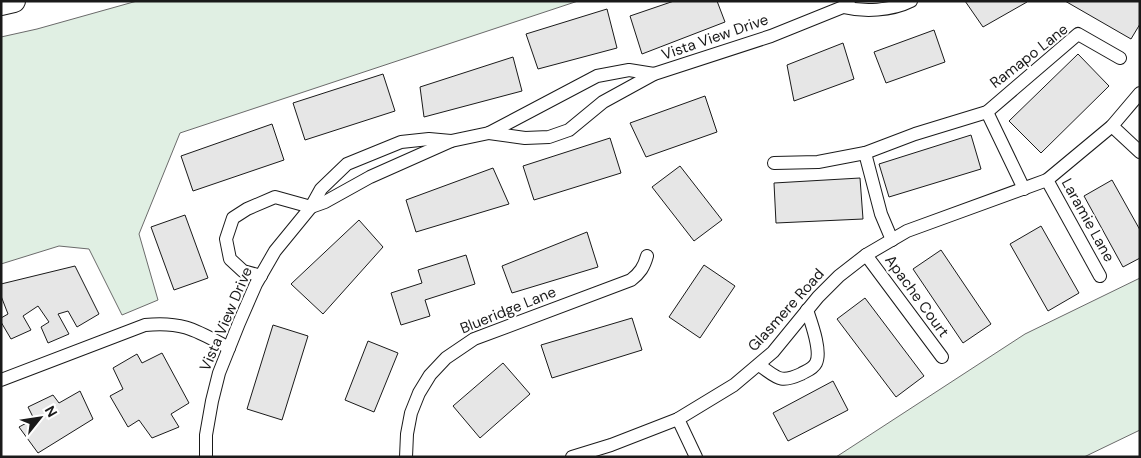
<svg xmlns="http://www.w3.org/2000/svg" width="1141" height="458" viewBox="0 0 1141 458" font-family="'DM Sans',sans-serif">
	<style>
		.green { fill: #e0efe3; stroke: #6a6a6a }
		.building { fill: #e6e6e6; stroke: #1a1a1a }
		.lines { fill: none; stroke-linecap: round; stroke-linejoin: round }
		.street-casing { stroke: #1a1a1a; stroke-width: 14 }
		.highway-casing { stroke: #1a1a1a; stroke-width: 24 }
		.street { stroke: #fff; stroke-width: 12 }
		.highway { stroke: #fff; stroke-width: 22 }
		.labels { text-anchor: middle; stroke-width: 4; stroke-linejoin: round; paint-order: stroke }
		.street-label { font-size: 15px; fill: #1a1a1a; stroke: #fff }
	</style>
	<rect width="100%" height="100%" fill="#fff"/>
	<g class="green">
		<polygon points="137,1 578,1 180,133 139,234 158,300 122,315 89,249 59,246 1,264 1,37 37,29"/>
		<polygon points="1140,278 1140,430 1084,457 836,457 1025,334"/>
	</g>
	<g class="building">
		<polygon points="674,1 717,1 725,22 642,54 630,16"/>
		<polygon points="965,1 1027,1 1027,2 983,27"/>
		<polygon points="1065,1 1140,1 1140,24 1131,39"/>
		<polygon points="607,9 617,48 538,69 526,34"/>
		<polygon points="934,30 945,62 886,83 874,52"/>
		<polygon points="843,43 854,79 794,101 787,65"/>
		<polygon points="1078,54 1109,86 1041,153 1009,121"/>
		<polygon points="513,57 522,91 424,117 420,87"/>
		<polygon points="383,74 395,111 305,140 293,103"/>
		<polygon points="705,96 717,132 646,157 630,123"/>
		<polygon points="272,124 284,160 193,191 181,156"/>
		<polygon points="971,135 981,169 889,197 879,164"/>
		<polygon points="610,138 621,173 534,200 523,166"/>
		<polygon points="680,166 722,220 694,241 652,187"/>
		<polygon points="493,168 509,204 416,232 406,200"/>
		<polygon points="860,178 863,219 776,223 774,183"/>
		<polygon points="1112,180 1140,230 1140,258 1123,267 1084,196"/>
		<polygon points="185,215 208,278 174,290 151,227"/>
		<polygon points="359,220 383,247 323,314 291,284"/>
		<polygon points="1041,226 1079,293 1048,311 1010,244"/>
		<polygon points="587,232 598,267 512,293 502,266"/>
		<polygon points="941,250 991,324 963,343 913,269"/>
		<polygon points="466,255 475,284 425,300 430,316 401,325 391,293 422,283 418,270"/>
		<polygon points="704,265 735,286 700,338 669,317"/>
		<polygon points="75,266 99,314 77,327 68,311 58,314 69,334 48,343 41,327 49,322 38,306 23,316 31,330 11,339 1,322 1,318 8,314 1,296 1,284"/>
		<polygon points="865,298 924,376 896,397 837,319"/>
		<polygon points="632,318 642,350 552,378 541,345"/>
		<polygon points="273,325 308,336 282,420 247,409"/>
		<polygon points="368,341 398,353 374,412 345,400"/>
		<polygon points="162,353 189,403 171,414 179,427 152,438 139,420 128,427 110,396 123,389 113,368 137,354 142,363"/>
		<polygon points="503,363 530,394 480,438 453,406"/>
		<polygon points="833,381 848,410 788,441 773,413"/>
		<polygon points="80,391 93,419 38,453 19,427 34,419 28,407 53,395 59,403"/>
	</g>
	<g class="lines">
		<g class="street-casing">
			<g id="street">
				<path d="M843,7C864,12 891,11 911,1"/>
				<polyline points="987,112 1024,189"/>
				<polyline points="1112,126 1140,152"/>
				<polyline points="489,133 525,138 549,137 569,130 603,102 654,74 771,36 843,7 849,1"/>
				<polyline points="865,153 881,214 892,240"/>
				<polyline points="774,163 818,162 865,153 915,134 987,112 1078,34 1120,58"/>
				<polyline points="1047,180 1100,276"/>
				<polyline points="311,207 325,202 370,177 451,141 489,133 597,76 629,70 654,74"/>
				<polyline points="866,255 942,357"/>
				<polyline points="261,276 243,271 230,259 226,239 233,218 247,209 275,197 311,207"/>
				<path d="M759,365C777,377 779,384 801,374C806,371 813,369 816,363C822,351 811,322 807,310"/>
				<path d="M1,380L145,325C183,321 197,331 229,348"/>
				<polyline points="678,419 696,457"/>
				<polyline points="206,457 206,435 212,401 219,373 239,323 256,284 275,251 311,207 321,189 347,164 401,142 429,139 451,141"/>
				<path d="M406,457L407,434L411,413L419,393L430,375L446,358L474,339L631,280C640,273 644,267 647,256"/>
				<polyline points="572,457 611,445 678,419 734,385 773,352 818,297 839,276 866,255 907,231 1047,180 1112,126 1140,93"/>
			</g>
		</g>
		<g class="highway-casing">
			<polyline id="highway" points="1,4 14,1"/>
		</g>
		<use href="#street" class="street"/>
		<use href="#highway" class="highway"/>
	</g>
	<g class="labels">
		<g class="street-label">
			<text transform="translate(715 37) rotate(-19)" y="5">Vista View Drive</text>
			<text transform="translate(1029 56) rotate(-38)" y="5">Ramapo Lane</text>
			<text transform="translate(1088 220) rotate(61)" y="5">Laramie Lane</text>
			<text transform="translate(917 296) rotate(54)" y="5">Apache Court</text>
			<text transform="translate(508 310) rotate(-22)" y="5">Blueridge Lane</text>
			<text transform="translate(786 310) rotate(-48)" y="5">Glasmere Road</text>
			<text transform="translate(226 319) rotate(-67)" y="5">Vista View Drive</text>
		</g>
	</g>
	<rect width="1141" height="458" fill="none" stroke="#1a1a1a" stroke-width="5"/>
	<g transform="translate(40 418) rotate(60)" stroke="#ffffff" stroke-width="4" paint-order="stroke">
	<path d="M0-4L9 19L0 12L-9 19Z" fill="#1a1a1a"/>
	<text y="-8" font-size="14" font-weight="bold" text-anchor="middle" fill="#1a1a1a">N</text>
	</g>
</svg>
